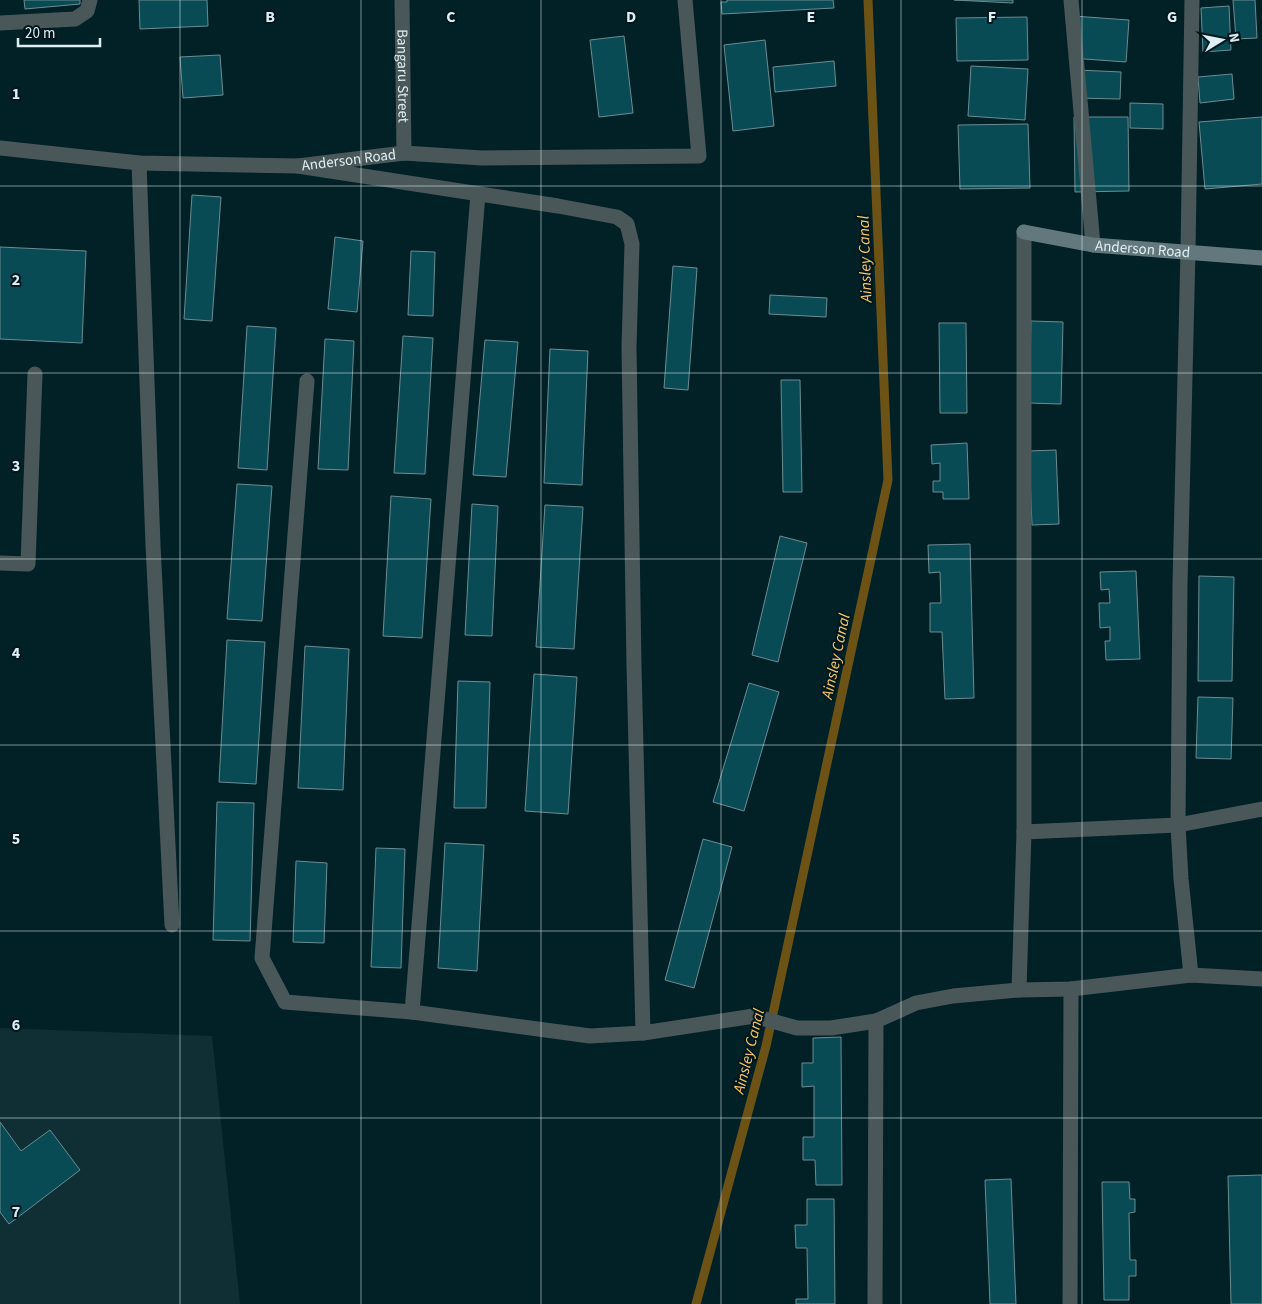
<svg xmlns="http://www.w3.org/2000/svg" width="1262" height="1304" viewBox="0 0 1262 1304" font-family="'Source Sans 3',sans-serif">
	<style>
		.built { fill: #102f35 }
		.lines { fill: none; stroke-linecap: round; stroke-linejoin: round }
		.stream { stroke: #6d5215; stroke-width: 9 }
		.building { fill: #084b55; stroke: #6c8c92 }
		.lane { stroke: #4a5759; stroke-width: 15 }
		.street { stroke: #4a5759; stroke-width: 15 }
		.secondary { stroke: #63787c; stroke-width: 15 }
		.grid { fill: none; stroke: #deeff3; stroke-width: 1; stroke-opacity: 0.55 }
		.labels { text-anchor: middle; stroke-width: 4; stroke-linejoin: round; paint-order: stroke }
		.street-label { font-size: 15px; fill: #deeff3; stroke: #00171d }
		.water-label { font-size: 16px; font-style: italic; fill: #fcc960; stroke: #00171d }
		.grid-label { font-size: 16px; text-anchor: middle; font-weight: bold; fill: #deeff3; stroke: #00171d; stroke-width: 4; stroke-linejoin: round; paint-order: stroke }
	</style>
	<rect width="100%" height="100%" fill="#022126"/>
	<polygon class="built" points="0,1028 212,1036 240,1304 0,1304"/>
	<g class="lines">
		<polyline class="stream" points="696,1304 766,1046 888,480 868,0"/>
	</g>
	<g class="building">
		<polygon points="24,0 80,0 80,4 25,9"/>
		<polygon points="139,0 207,0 208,26 140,29"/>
		<polygon points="727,0 833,0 834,8 722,14 721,2 727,2"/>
		<polygon points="954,0 1013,0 1013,3"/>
		<polygon points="1233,0 1255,0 1257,38 1236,39"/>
		<polygon points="1229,6 1231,50 1203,52 1201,8"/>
		<polygon points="1073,16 1129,20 1126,62 1071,58"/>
		<polygon points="1027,17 1028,60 957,61 956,18"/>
		<polygon points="624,36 633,113 599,117 590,40"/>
		<polygon points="765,40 774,126 733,131 724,45"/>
		<polygon points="220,55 223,95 183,98 180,57"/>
		<polygon points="834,61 836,86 775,92 773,67"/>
		<polygon points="971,66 1028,69 1025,120 968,116"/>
		<polygon points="1078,70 1121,72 1120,99 1077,98"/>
		<polygon points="1232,74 1234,99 1200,103 1198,77"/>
		<polygon points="1130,103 1163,104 1163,129 1130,128"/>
		<polygon points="1074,117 1128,117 1129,191 1075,192"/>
		<polygon points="1262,117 1262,184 1205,189 1199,122"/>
		<polygon points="1028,124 1030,188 960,189 958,125"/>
		<polygon points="192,195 221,197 212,321 184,319"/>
		<polygon points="335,237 363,241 357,312 328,309"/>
		<polygon points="0,247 86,251 82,343 0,339"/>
		<polygon points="411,251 435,252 433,316 408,315"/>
		<polygon points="673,266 697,268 688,390 664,388"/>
		<polygon points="770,295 827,298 826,317 769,314"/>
		<polygon points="1031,321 1063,322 1061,404 1029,403"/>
		<polygon points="939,323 966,323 967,413 940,413"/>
		<polygon points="247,326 276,328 267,470 238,468"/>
		<polygon points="403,336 433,338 425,474 394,473"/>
		<polygon points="325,339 354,341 348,470 318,469"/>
		<polygon points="485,340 518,342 506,477 473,475"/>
		<polygon points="550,349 588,351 582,485 544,483"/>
		<polygon points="781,380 800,380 802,492 783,492"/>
		<polygon points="967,443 969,499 943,499 943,492 933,492 933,481 940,481 940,463 932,464 931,445"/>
		<polygon points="1056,450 1059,524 1032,525 1029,451"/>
		<polygon points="237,484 272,486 262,621 227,619"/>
		<polygon points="391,496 431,499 422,638 383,636"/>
		<polygon points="472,504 498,506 492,636 465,635"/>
		<polygon points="545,505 583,507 574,649 536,647"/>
		<polygon points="780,536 807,543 778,662 752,655"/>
		<polygon points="970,544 974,698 945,699 942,632 930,632 930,603 941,603 940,572 929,573 928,545"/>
		<polygon points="1136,571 1140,659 1106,660 1105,641 1110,641 1110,627 1100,628 1099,603 1110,603 1109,589 1101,590 1100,572"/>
		<polygon points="1199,576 1234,577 1232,681 1198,681"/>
		<polygon points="227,640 265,642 256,784 219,782"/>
		<polygon points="305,646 349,649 343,790 298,788"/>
		<polygon points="534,674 577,677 568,814 525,811"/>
		<polygon points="458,681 490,682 486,808 454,808"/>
		<polygon points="749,683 779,692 744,811 713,802"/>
		<polygon points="1198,697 1233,698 1231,759 1196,758"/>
		<polygon points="217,802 254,803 250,941 213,940"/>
		<polygon points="703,839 732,847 694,988 665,980"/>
		<polygon points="445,843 484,845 477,971 438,968"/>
		<polygon points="376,848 405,849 401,968 371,967"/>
		<polygon points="296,861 327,863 324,943 293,942"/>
		<polygon points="841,1037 842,1185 816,1185 815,1160 803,1160 803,1137 814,1137 814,1086 802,1087 802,1063 813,1063 813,1038"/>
		<polygon points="0,1122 21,1151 50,1130 80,1170 9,1224 0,1212"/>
		<polygon points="1262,1175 1262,1304 1231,1304 1228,1176"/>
		<polygon points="1011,1179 1016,1304 990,1304 985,1180"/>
		<polygon points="1102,1182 1129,1182 1130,1199 1135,1199 1135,1212 1129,1213 1130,1260 1136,1260 1136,1276 1129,1276 1129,1300 1104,1300"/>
		<polygon points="807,1199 834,1199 835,1304 796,1304 796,1299 808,1299 807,1248 796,1248 795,1225 807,1225"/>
	</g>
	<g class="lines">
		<g class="lane">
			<polyline points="0,23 75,19 87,11 90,0"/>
			<polyline points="0,563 28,564 35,374"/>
			<polyline points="876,1021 916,1003 953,996 1019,990 1071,989 1191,975 1262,979"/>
		</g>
		<g class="street">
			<path id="s1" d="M402,0L404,153"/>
			<polyline points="1071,0 1093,245"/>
			<path id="s2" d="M0,148L139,163L298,166L404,153L482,158L699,156L685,0"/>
			<polyline points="139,163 153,545 172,925"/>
			<polyline points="298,166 558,206 617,217 627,224 632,244 629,347 634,666 643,1033 754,1016 797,1028 831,1028 876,1021 875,1304"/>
			<polyline points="307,381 262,958 285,1002 412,1012 590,1036 643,1033"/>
			<polyline points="1024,832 1178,825 1262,809"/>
			<polyline points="1191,975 1181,879 1178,825 1180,585 1188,251 1192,0"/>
			<polyline points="1019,990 1024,832 1024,232"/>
			<polyline points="412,1012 478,194"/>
			<polyline points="1070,1304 1071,989"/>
		</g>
		<path class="secondary" id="s3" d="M1024,232L1093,245L1262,258"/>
	</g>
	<path class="grid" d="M180,0V1304M361,0V1304M541,0V1304M721,0V1304M901,0V1304M1082,0V1304M0,186H1262M0,373H1262M0,559H1262M0,745H1262M0,931H1262M0,1118H1262"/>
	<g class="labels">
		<g class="street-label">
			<text dy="5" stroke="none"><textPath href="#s1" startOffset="76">Bangaru Street</textPath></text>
			<text dy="5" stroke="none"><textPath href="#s2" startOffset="350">Anderson Road</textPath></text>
			<text dy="5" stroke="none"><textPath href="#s3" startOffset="120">Anderson Road</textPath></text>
		</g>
		<g class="water-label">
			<text transform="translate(864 259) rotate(-92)" y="6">Ainsley Canal</text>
			<text transform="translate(835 656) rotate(-78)" y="6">Ainsley Canal</text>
			<text transform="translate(748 1051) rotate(-76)" y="6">Ainsley Canal</text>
		</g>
	</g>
	<g class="grid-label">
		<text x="270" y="22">B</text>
		<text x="451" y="22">C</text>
		<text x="631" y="22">D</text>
		<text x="811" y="22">E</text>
		<text x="992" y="22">F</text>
		<text x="1172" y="22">G</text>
		<text x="16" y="99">1</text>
		<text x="16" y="285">2</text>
		<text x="16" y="471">3</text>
		<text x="16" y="658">4</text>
		<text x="16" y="844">5</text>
		<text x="16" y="1030">6</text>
		<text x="16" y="1217">7</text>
	</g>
	<g transform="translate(1222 40) rotate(80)" stroke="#00171d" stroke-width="4" paint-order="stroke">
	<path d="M0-4L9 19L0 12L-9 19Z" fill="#deeff3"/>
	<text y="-8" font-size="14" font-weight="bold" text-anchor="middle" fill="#deeff3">N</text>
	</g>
	<path d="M18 38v8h82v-8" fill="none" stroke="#deeff3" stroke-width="2.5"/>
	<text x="25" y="38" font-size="15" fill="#deeff3" stroke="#00171d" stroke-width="4" paint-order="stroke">20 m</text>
</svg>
